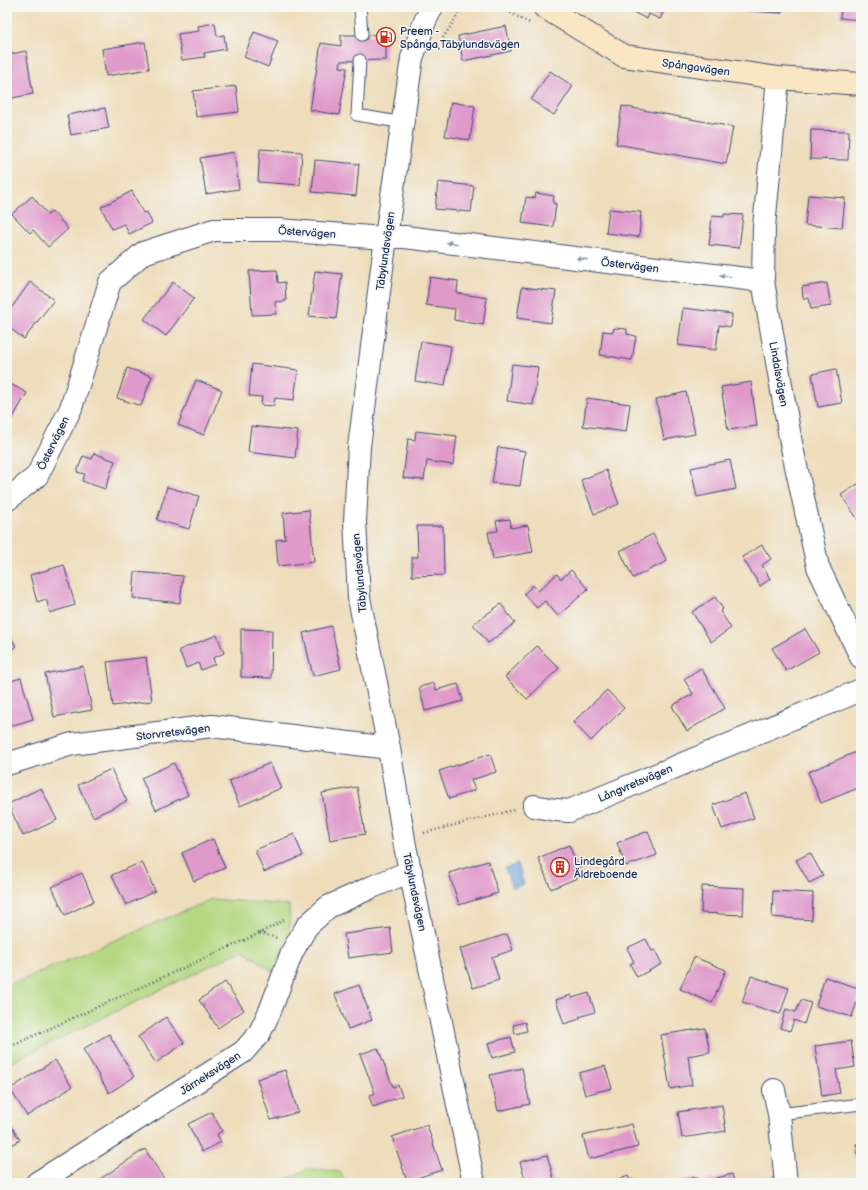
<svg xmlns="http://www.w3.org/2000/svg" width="868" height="1190" viewBox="0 0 868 1190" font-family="'Balsamiq Sans',sans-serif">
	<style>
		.green { fill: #b4d881; stroke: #688470 }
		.water { fill: #6fa4dc; stroke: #456a9d }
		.building { fill: #df99ca }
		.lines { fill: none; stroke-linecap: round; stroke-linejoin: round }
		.lane-casing { stroke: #3b496c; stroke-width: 13 }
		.street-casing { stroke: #3b496c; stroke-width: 24 }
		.secondary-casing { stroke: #3b496c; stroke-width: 24 }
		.path { stroke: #3b496c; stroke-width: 2.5; stroke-dasharray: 1 3; stroke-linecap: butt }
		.lane { stroke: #fff; stroke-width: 11 }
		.street { stroke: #fff; stroke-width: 22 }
		.secondary { stroke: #fbe6c4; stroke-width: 22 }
		.oneway { fill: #8d97ae }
		.labels { text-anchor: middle; stroke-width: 3; stroke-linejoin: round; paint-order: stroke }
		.poi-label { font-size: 11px; fill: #1b2f5e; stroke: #f6f6f2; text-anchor: start }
		.street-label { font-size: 11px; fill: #1b2f5e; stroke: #f6f6f2 }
	</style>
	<rect width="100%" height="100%" fill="#f6f6f2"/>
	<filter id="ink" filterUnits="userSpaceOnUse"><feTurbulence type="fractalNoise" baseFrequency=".025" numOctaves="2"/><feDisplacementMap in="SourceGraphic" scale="8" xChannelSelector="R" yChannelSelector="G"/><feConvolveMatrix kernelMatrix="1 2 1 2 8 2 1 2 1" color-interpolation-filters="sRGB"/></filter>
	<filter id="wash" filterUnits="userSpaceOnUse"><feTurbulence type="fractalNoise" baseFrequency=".012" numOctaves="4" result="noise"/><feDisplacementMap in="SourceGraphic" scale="16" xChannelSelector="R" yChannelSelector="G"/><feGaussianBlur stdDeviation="0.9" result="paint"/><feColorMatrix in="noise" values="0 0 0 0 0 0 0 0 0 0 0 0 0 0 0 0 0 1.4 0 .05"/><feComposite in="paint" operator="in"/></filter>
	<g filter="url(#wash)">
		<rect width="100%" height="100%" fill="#edb"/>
		<g class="green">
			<polygon points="212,899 289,905 290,928 275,973 243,950 7,1064 7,986"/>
			<polygon points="309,1168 340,1172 346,1183 280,1183"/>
		</g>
		<polygon class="water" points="518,864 524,884 512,888 505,868"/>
		<g id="blocks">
			<g class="building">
				<polygon points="636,7 666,7 660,19 649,14 647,19 633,12"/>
				<polygon points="748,7 782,7 782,13 748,11"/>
				<polygon points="841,7 861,7 861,20 840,18"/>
				<polygon points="215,23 217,36 224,35 226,49 204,53 205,57 182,60 178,34 199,31 198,26"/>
				<polygon points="506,26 511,51 463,61 458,36"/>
				<polygon points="254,32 278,41 268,67 244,57"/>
				<polygon points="341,35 386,35 386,60 341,61 340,67 347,68 339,115 310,110 321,43 341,46"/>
				<polygon points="145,42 149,69 106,76 102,49"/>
				<polygon points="26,51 33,94 7,99 7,55"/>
				<polygon points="550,71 573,86 554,115 531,100"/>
				<polygon points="236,86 239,112 196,117 193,91"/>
				<polygon points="451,102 475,106 470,140 445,136"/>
				<polygon points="622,106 733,127 726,164 616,144"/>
				<polygon points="105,108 109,128 71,135 67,115"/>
				<polygon points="811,130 849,131 848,160 810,159"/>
				<polygon points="260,149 302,152 300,185 258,182"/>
				<polygon points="234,152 239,189 206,194 200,158"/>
				<polygon points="315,160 359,164 356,196 312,192"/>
				<polygon points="438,182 474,186 471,212 435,209"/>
				<polygon points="132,191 143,213 147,212 152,223 129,234 124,224 112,229 101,207"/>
				<polygon points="536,193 554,196 553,203 556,204 553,227 522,223 526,197 535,198"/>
				<polygon points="808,195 845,198 842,228 805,225"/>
				<polygon points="32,196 48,215 52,211 68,229 48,247 33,230 30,233 12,214"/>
				<polygon points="609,209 641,212 639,237 606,233"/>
				<polygon points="724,214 743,215 739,248 709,245 712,216 724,217"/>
				<polygon points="277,270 278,283 285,282 286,301 275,302 276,314 252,315 249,271"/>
				<polygon points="315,271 342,274 336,319 309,316"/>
				<polygon points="430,277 458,281 457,293 487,298 483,325 454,320 455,309 426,305"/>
				<polygon points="30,282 54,300 24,339 7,326 7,314"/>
				<polygon points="173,282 194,298 166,336 144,319"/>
				<polygon points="827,283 831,306 811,309 809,298 803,298 802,287"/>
				<polygon points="522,287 556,291 551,323 517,318"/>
				<polygon points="683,308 732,314 731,327 719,325 716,350 678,345"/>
				<polygon points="614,328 627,329 627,334 636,336 632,360 600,355 603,331 613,332"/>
				<polygon points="421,341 451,346 445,386 415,381"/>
				<polygon points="252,364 298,370 294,400 275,398 274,406 261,405 262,397 249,396"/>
				<polygon points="512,364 538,367 533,405 507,401"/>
				<polygon points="127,368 152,376 141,406 117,398"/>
				<polygon points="836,369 842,403 818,407 812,374"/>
				<polygon points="196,380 222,390 204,435 178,425"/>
				<polygon points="7,382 27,393 7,428"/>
				<polygon points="751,382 757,426 728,430 721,387"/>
				<polygon points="686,392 695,434 664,440 656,399"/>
				<polygon points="587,398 630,404 626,432 583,426"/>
				<polygon points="251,426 298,431 295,458 248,452"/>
				<polygon points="416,431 457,436 453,465 427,461 424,480 403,478 408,439 415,440"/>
				<polygon points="498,447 525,451 520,486 492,483"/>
				<polygon points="94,453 115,461 105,489 82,481 85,474 77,472 83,456 92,459"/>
				<polygon points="730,460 736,489 697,497 691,468"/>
				<polygon points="606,470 619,504 594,514 581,480"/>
				<polygon points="861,482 861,524 841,495"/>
				<polygon points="167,487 199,496 189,529 157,520"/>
				<polygon points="309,510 314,562 278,566 276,540 285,539 283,513"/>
				<polygon points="510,519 511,528 528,525 533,552 493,559 488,532 498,531 496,521"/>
				<polygon points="417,526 443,526 444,575 412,576 412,557 418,557"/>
				<polygon points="653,534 667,561 633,578 620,551"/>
				<polygon points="762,545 771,559 762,565 770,579 760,586 742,557"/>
				<polygon points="64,565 75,605 50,613 46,599 37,602 30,575"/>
				<polygon points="571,570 588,589 558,616 545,601 537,608 524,594 533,585 538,591 557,574 561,579"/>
				<polygon points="135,572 183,576 180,603 133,598"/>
				<polygon points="715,597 723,609 720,611 731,628 711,642 692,612"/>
				<polygon points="501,604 515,623 488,643 473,624"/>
				<polygon points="331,626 341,669 313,676 303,633"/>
				<polygon points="7,628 16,647 7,651"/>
				<polygon points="241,629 272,630 271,678 241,677"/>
				<polygon points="805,629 819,652 786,671 772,648"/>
				<polygon points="217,635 224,653 213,658 215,664 201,670 198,663 186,668 179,650"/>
				<polygon points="537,646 559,668 527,699 505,677"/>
				<polygon points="146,657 152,701 113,706 107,662"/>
				<polygon points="83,666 92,710 54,717 45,674"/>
				<polygon points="701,668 725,708 687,731 672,706 693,694 684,679"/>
				<polygon points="21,678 33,719 7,727 7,682"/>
				<polygon points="434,683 436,690 458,684 463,701 425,711 419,687"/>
				<polygon points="607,690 624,708 591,741 573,722"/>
				<polygon points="861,750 861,787 821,803 808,772"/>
				<polygon points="490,754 496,772 471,780 475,790 449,799 439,771"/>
				<polygon points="174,763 188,795 156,810 141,778"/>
				<polygon points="270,763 281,788 240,806 229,781"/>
				<polygon points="111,769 127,801 93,817 78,785"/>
				<polygon points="357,787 365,834 330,840 322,793"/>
				<polygon points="41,788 57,820 23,836 8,804"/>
				<polygon points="745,793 754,818 722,829 713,805"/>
				<polygon points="648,831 657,855 626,866 617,843"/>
				<polygon points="294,834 303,856 264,872 255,850"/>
				<polygon points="213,839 225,868 194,881 182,853"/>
				<polygon points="569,845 582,876 551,889 538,858"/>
				<polygon points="810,853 823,876 809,883 796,860"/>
				<polygon points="488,861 498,893 459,905 449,873"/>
				<polygon points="142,862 155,891 126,905 112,875"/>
				<polygon points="82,873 94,901 65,915 52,887"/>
				<polygon points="702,886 744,888 743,915 701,913"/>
				<polygon points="773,891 813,893 812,920 772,917"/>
				<polygon points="390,928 393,952 348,958 344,934"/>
				<polygon points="507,934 513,950 492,957 499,980 473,988 460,949"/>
				<polygon points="646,939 652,951 655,950 662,964 637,977 630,964 634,962 627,948"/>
				<polygon points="694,957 726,970 712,1003 680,989"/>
				<polygon points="751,976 789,988 780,1014 742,1002"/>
				<polygon points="825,977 861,989 852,1017 816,1006"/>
				<polygon points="225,982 244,1010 218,1028 199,1000"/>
				<polygon points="359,985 372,1020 348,1029 335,994"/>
				<polygon points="589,993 595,1012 579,1017 580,1019 564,1024 556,1000 571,995 572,998"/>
				<polygon points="801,1000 811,1003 804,1024 794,1020 790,1031 780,1028 786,1009 796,1012"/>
				<polygon points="166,1017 184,1043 156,1063 138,1037"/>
				<polygon points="525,1022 527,1031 515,1034 513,1025"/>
				<polygon points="705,1028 710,1052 688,1056 692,1085 670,1089 661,1035"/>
				<polygon points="109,1034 134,1077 109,1093 83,1049"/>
				<polygon points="511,1037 515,1052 492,1058 488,1043"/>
				<polygon points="851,1041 855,1067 836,1070 840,1093 822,1096 815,1046"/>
				<polygon points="378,1048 393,1087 398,1085 402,1096 373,1107 369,1096 375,1093 360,1054"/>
				<polygon points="55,1060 72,1087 27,1116 10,1089"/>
				<polygon points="605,1066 612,1088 585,1095 579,1073"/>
				<polygon points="522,1068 530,1104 498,1111 490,1075"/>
				<polygon points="285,1070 298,1112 271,1120 257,1079"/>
				<polygon points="722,1105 726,1131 682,1138 678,1112"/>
				<polygon points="212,1112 222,1131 217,1134 221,1142 202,1152 188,1124"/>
				<polygon points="7,1119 20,1140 7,1148"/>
				<polygon points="632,1124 638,1147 589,1159 583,1136"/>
				<polygon points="427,1125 442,1170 407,1181 392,1137"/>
				<polygon points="861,1143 861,1170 860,1171 856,1144"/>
				<polygon points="145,1149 164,1179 157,1183 98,1183 97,1181"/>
				<polygon points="547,1155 555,1183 526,1183 520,1162"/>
				<polygon points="732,1174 735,1183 705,1183 705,1181"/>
				<polygon points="628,1176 631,1183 611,1183"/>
				<polygon points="697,1177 698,1183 683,1183 682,1180"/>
			</g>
		</g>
	</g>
	<g filter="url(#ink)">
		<use href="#blocks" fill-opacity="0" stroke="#3b496c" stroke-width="1"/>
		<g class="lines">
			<g class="lane-casing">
				<g id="lane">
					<polyline points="360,7 362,35"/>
					<polyline points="360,60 357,115 404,123"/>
					<polyline points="779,1114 861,1104"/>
				</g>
			</g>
			<g class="street-casing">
				<g id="street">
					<polyline points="432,7 425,21 412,58 386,237 365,401 359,447 355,521 359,598 389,748 405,846 474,1183"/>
					<polyline points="778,78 764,227 763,281 791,443 818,567 861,657"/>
					<polyline points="7,500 37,476 71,408 110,282 143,253 214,230 279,230 370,237 405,237 763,281"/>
					<polyline points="7,764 72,744 212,726 389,748"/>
					<polyline points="534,806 556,810 569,811 861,690"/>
					<polyline points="774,1090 779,1114 786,1183"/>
					<polyline points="37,1183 243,1052 259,1034 270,1011 292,952 307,926 328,907 372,887 411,871"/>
				</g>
			</g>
			<g class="secondary-casing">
				<polyline id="secondary" points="544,7 624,56 778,78 861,84"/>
			</g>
			<g class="path">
				<polyline points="500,7 529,23"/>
				<polyline points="443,38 463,7"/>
				<polyline points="424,833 514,810"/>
				<polyline points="260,933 277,938"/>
				<polyline points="7,1048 260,933 286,919"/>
			</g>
			<use href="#lane" class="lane"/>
			<use href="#street" class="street"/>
			<use href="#secondary" class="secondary"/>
		</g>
		<defs><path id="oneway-solid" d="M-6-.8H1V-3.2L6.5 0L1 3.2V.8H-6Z"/></defs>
		<g class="oneway">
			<use href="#oneway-solid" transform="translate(452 243) rotate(-173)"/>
			<use href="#oneway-solid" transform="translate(582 259) rotate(-173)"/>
			<use href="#oneway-solid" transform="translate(725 276) rotate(-173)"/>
		</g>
	</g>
	<defs>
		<g id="fuel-ring" transform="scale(1)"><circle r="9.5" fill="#f6f6f2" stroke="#c8321e" stroke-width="1.5"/><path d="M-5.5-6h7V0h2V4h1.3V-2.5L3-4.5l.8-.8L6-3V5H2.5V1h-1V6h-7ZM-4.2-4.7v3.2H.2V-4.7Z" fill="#c8321e"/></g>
		<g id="building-ring" transform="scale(1)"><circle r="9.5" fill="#f6f6f2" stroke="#c8321e" stroke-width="1.5"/><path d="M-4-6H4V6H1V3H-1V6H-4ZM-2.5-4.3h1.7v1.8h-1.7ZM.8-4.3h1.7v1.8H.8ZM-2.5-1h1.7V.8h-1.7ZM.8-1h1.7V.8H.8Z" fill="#c8321e"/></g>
	</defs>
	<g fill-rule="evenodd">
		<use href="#fuel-ring" x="386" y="37"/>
		<use href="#building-ring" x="560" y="867"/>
	</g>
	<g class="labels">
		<g class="poi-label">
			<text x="400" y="35">Preem -<tspan x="400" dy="13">Spånga,Täbylundsvägen</tspan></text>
			<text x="574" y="865">Lindegård<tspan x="574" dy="13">Äldreboende</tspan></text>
		</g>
		<g class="street-label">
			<text transform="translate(696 67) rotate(8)" y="4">Spångavägen</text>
			<text transform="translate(307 232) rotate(4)" y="4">Östervägen</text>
			<text transform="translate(385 251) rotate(-82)" y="4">Täbylundsvägen</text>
			<text transform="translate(630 265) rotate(7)" y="4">Östervägen</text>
			<text transform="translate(779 374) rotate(80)" y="4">Lindalsvägen</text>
			<text transform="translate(53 443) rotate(-64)" y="4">Östervägen</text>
			<text transform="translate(359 573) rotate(-95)" y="4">Täbylundsvägen</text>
			<text transform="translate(173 732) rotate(-7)" y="4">Storvretsvägen</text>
			<text transform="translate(635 783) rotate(-23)" y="4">Långvretsvägen</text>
			<text transform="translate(415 892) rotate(78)" y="4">Täbylundsvägen</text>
			<text transform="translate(210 1073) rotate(-33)" y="4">Järneksvägen</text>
		</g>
	</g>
	<rect width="868" height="1190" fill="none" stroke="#f6f6f2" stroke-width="24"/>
</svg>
